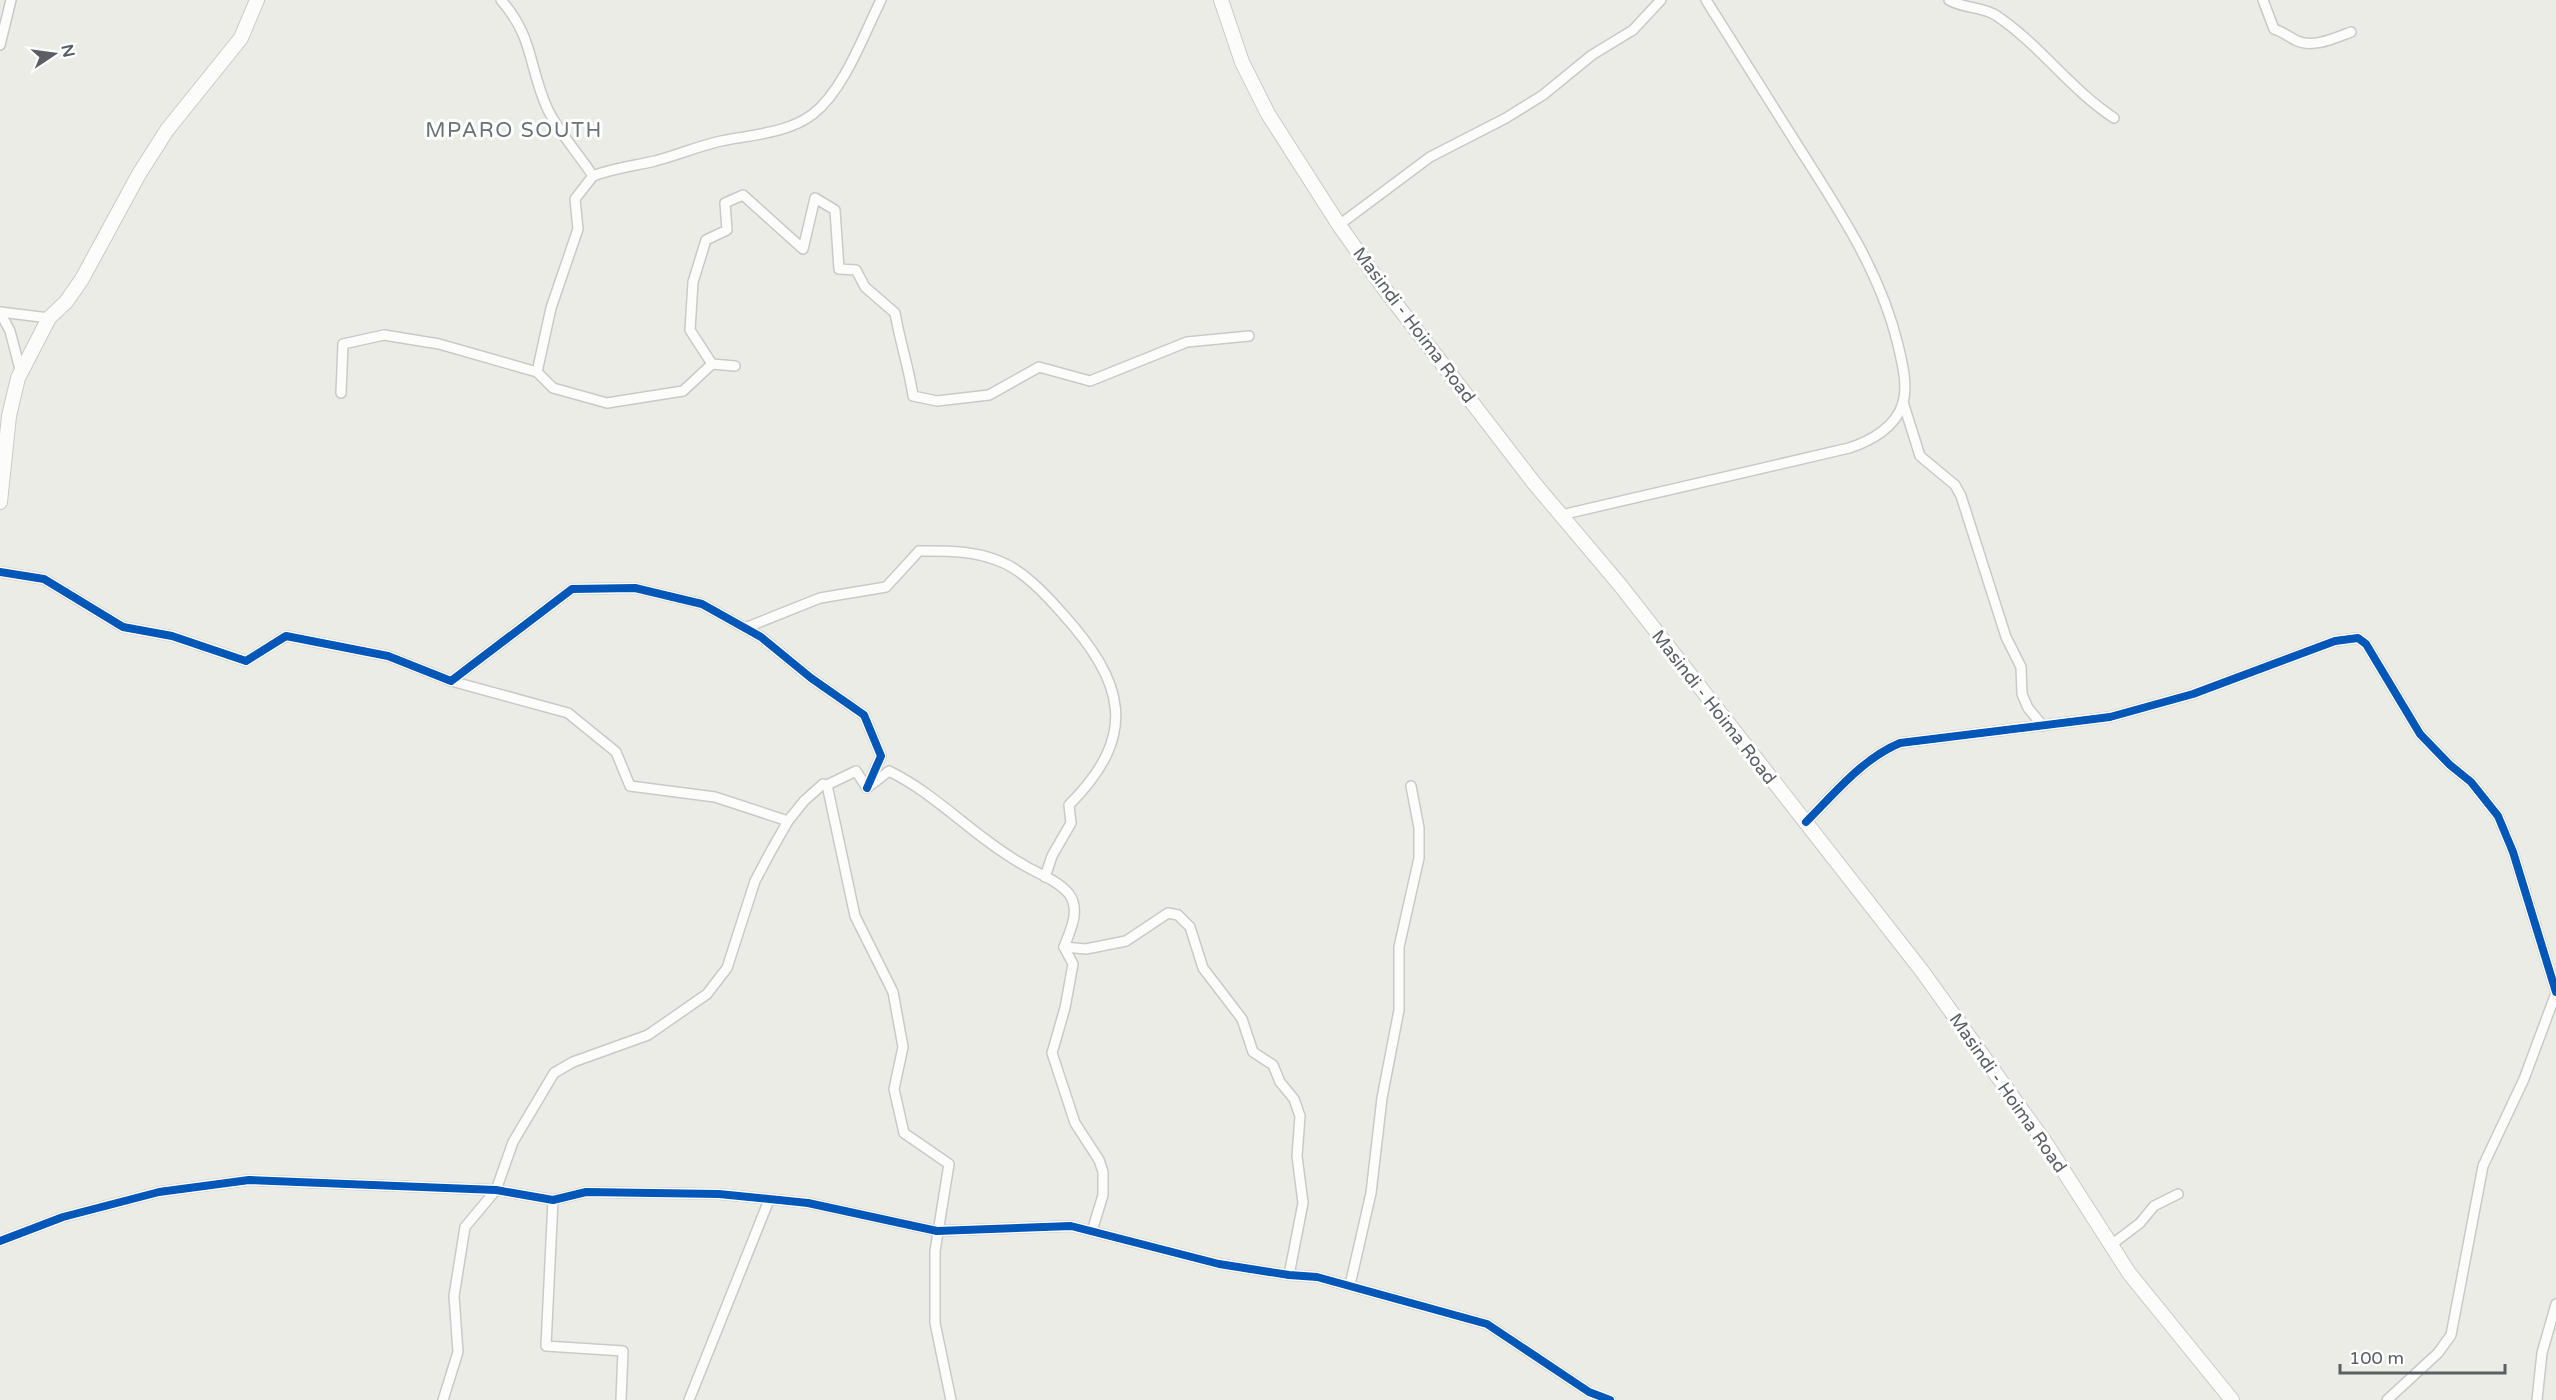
<svg xmlns="http://www.w3.org/2000/svg" width="2556" height="1400" viewBox="0 0 2556 1400" font-family="'Varela Round',sans-serif">
	<style>
		.lines { fill: none; stroke-linecap: round; stroke-linejoin: round }
		.street-casing { stroke: #c9cac8; stroke-width: 12 }
		.secondary-casing { stroke: #c9cac9; stroke-width: 16 }
		.street { stroke: #fcfcfb; stroke-width: 9 }
		.secondary { stroke: #fcfcfb; stroke-width: 14 }
		.cycleway-casing { stroke: #fff; stroke-width: 11 }
		.cycleway { stroke: #0057b8; stroke-width: 8 }
		.labels { text-anchor: middle; stroke-width: 6; stroke-linejoin: round; paint-order: stroke }
		.street-label { font-size: 18px; fill: #5b5e65; stroke: #fff }
		.quarter-label { font-size: 21px; letter-spacing: 1.5px; fill: #6c7077; stroke: #fff }
	</style>
	<rect width="100%" height="100%" fill="#ecece6"/>
	<g class="lines">
		<g class="street-casing">
			<g id="street">
				<path d="M501,0C535,39 528,67 548,110C560,134 578,153 593,176C613,168 634,166 655,161C677,155 699,146 721,141C750,135 789,133 813,114C844,90 864,34 881,0"/>
				<path d="M1949,0C1964,9 1982,6 1997,16C2040,45 2070,89 2114,118"/>
				<path d="M2263,0L2274,29C2283,32 2288,36 2295,40C2313,49 2335,38 2351,32"/>
				<polyline points="0,45 11,0"/>
				<polyline points="1339,225 1430,157 1506,118 1543,95 1592,55 1633,30 1661,0"/>
				<polyline points="0,312 10,331 21,373"/>
				<polyline points="0,312 49,318"/>
				<path d="M735,366L712,364L690,330L693,282L706,240L727,230L725,203L743,195L803,249L815,198L835,210L839,269L856,270L865,287L895,313C900,342 909,368 913,396L937,401L989,395L1039,367L1090,381L1187,342L1249,336"/>
				<polyline points="537,372 553,388 607,403 683,391 712,364"/>
				<polyline points="341,393 343,344 384,335 439,344 537,372 551,308 578,229 575,199 593,176"/>
				<polyline points="1903,402 1920,456 1955,485 1961,496 2006,637 2021,667 2022,694 2028,708 2043,726"/>
				<path d="M1561,515L1849,448C1871,441 1896,427 1903,403C1908,385 1902,362 1898,345C1879,266 1833,202 1791,135C1763,90 1734,45 1706,0"/>
				<polyline points="0,572 44,579 123,627 172,636 246,661 286,636 388,656 451,681 572,589 635,588 702,604 761,637 811,678 864,715 881,756 868,786"/>
				<path d="M745,628L820,598L886,587L919,551C946,551 973,550 999,561C1023,570 1045,594 1062,613C1124,682 1140,734 1069,805L1071,823L1052,856L1045,877"/>
				<polyline points="451,681 568,713 616,752 630,786 715,797 788,821"/>
				<polyline points="827,785 855,916 893,992 903,1047 894,1089 904,1133 949,1164 935,1251 935,1323 951,1400"/>
				<path d="M1806,822C1835,793 1862,759 1900,743L2110,717L2193,694L2335,641L2358,638L2366,644L2420,734L2450,765L2471,782L2498,816L2513,852L2556,992"/>
				<polyline points="1064,947 1086,949 1126,941 1168,913 1178,915 1190,927 1203,968 1242,1019 1253,1052 1273,1065 1280,1082 1294,1099 1300,1116 1297,1156 1303,1203 1289,1275"/>
				<polyline points="553,1200 546,1346 623,1351 621,1400"/>
				<polyline points="0,1241 63,1217 159,1192 249,1180 496,1190 553,1200 586,1192 719,1194 808,1203 937,1231 1071,1226 1219,1264 1289,1275 1317,1277 1487,1324 1589,1392 1610,1400"/>
				<polyline points="2111,1245 2140,1223 2154,1206 2178,1194"/>
				<polyline points="1350,1285 1371,1193 1382,1098 1399,1010 1399,947 1419,858 1419,828 1411,786"/>
				<path d="M443,1400L458,1352L454,1296L465,1227L496,1190L513,1142L554,1073L573,1062L648,1035L707,994L727,968L755,881L771,851L788,821L804,801L823,784L827,785L856,771L867,788L889,771C938,795 974,837 1022,864C1036,873 1058,880 1069,894C1081,910 1070,931 1064,947L1073,964L1065,1008L1052,1053L1075,1123L1099,1160L1103,1172V1195L1092,1231"/>
				<polyline points="689,1400 769,1200"/>
				<polyline points="2387,1400 2438,1353 2451,1335 2483,1166 2524,1079 2556,993"/>
				<polyline points="2537,1400 2542,1353 2556,1304"/>
			</g>
		</g>
		<g class="secondary-casing">
			<g id="secondary">
				<polyline points="1221,0 1242,62 1268,114 1339,225 1383,287 1534,483 1620,585 1922,971 2047,1145 2129,1273 2232,1400"/>
				<polyline points="0,502 9,416 18,378 49,318 66,302 82,279 139,174 167,130 241,38 257,0"/>
			</g>
		</g>
		<use href="#street" class="street"/>
		<use href="#secondary" class="secondary"/>
		<g class="cycleway-casing">
			<g id="cycleway">
				<polyline points="0,572 44,579 123,627 172,636 246,661 286,636 388,656 451,681 572,589 635,588 702,604 761,637 811,678 864,715 881,756 867,788"/>
				<path d="M1806,822C1835,793 1862,759 1900,743L2110,717L2193,694L2335,641L2358,638L2366,644L2420,734L2450,765L2471,782L2498,816L2513,852L2556,992"/>
				<polyline points="0,1241 63,1217 159,1192 249,1180 496,1190 553,1200 586,1192 719,1194 808,1203 937,1231 1071,1226 1219,1264 1289,1275 1317,1277 1487,1324 1589,1392 1610,1400"/>
			</g>
		</g>
		<use href="#cycleway" class="cycleway"/>
	</g>
	<g class="labels">
		<g class="street-label">
			<text transform="translate(1414 325) rotate(53)" y="6">Masindi - Hoima Road</text>
			<text transform="translate(1714 707) rotate(52)" y="6">Masindi - Hoima Road</text>
			<text transform="translate(2008 1093) rotate(55)" y="6">Masindi - Hoima Road</text>
		</g>
		<g class="quarter-label">
			<text x="514" y="137">MPARO SOUTH</text>
		</g>
	</g>
	<g transform="translate(54 54) rotate(77)" stroke="#ffffff" stroke-width="4.5" paint-order="stroke">
	<path d="M0-4.5L10 22L0 15L-10 22Z" fill="#5b5e65"/>
	<text y="-9" font-size="16" font-weight="bold" text-anchor="middle" fill="#5b5e65">N</text>
	</g>
	<path d="M2340 1364v9h165v-9" fill="none" stroke="#5b5e65" stroke-width="3"/>
	<text x="2349" y="1364" font-size="18" fill="#5b5e65" stroke="#ffffff" stroke-width="4.5" paint-order="stroke">100 m</text>
</svg>
